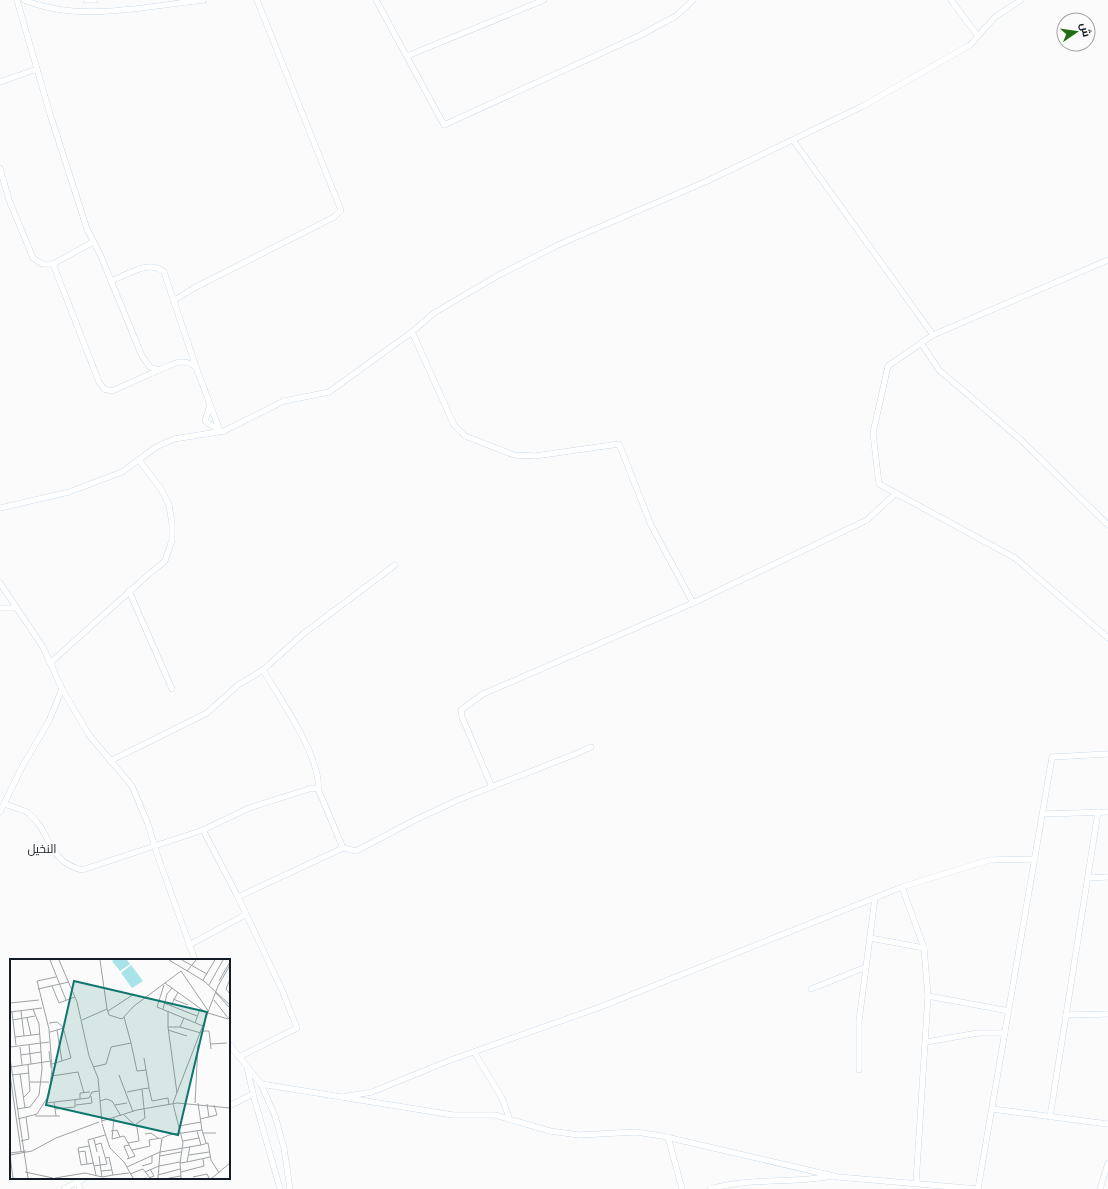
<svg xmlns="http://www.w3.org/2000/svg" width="1108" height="1189" viewBox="0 0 1108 1189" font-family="Helvetica,Cairo,sans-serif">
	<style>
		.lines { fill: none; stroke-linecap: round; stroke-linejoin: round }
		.minor-casing { stroke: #b2cae0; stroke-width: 6 }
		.minor { stroke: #fff; stroke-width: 5.5 }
		.labels { text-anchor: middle; stroke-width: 4; stroke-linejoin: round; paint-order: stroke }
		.neighbourhood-label { font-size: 12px; fill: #131c24; stroke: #fbfbfb }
		.inset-road { fill: none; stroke: #9ea2a5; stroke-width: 1 }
		.view { fill: #0f766e; fill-opacity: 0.15; stroke: #0f766e; stroke-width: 2 }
		.inset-edge { fill: none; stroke: #131c24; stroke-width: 2 }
	</style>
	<rect width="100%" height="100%" fill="#fbfbfb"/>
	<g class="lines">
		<g class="minor-casing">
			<g id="minor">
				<path d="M17,0L50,114L87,229L100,254L142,356L150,367L159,370C174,364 182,357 196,367L220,431"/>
				<path d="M24,0C80,23 146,6 204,0"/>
				<polyline points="86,0 95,0"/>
				<polyline points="376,0 444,125 641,35 676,16 693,0"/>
				<polyline points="951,0 978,36"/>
				<polyline points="407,56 544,0"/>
				<polyline points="0,82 37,69"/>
				<polyline points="793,140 933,335 888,366 873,433 879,484 1015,558 1108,638"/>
				<polyline points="0,168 9,200 33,258 42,264 53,264 93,242"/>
				<polyline points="53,264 99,382 104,389 112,391 159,370"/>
				<path d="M111,281C127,275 149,259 164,272L196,367"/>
				<polyline points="173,301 194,288 334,217 341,210 257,0"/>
				<polyline points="412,332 454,425 465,436 514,455 535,456 619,444 651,525 693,603 867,520 896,493"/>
				<polyline points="933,335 1108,260"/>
				<polyline points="921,343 939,370 1021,440 1108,525"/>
				<polyline points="210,405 205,421 220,431"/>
				<polyline points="0,508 69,492 122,472 156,447 174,439 224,431 284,401 329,392 412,332 434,313 499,275 560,244 705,182 863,106 970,45 995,17 1021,0"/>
				<polyline points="0,583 43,647 62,689 89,735 132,786 148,824 157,854 195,960"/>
				<polyline points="129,591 172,689"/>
				<polyline points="0,608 15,608"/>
				<polyline points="50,663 148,575 165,561 172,540 172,524 169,505 161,489 139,460"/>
				<path d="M263,670C279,697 322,759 318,789"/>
				<polyline points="110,761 207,713 238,685 263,670 303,634 395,565"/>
				<polyline points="492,787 462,717 461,710 483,694 693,603"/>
				<path d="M5,804C12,807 22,809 28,813C53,833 46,861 82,870L203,830L249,808L312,788L318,789L343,848L238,897L282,990L297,1028L239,1057"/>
				<polyline points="0,812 22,767 49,721 62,689"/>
				<polyline points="1043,814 1108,812"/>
				<polyline points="203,830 238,897"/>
				<polyline points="343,848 356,851 415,820 458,800 573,755 591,747"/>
				<polyline points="1088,878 1108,877"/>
				<polyline points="870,938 924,948"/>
				<polyline points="189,945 245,915"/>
				<polyline points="811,989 866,967"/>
				<polyline points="1009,1011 928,996 924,948 902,887 989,860 1035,859"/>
				<polyline points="1066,1015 1108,1014"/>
				<polyline points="926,1042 978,1033 1005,1033"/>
				<polyline points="229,1044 261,1084 275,1116 284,1148 290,1189"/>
				<polyline points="474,1052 502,1098 510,1120"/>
				<polyline points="859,1070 859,1021 875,898"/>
				<polyline points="261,1084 453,1115 495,1115 550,1131 579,1135 636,1132 662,1136 838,1177 978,1189"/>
				<polyline points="253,1094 280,1189"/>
				<polyline points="343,1097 372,1092 448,1061 603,1006 902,887"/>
				<polyline points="229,1106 253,1094 247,1067"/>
				<polyline points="992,1109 1108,1124"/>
				<polyline points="1050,1117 1098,812"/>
				<polyline points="668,1137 682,1189"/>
				<polyline points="77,1182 80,1189"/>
				<polyline points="916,1183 928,996"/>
				<polyline points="64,1189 85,1178"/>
				<path d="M710,1189C750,1177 792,1184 832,1176"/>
				<polyline points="978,1189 1052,757 1108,754"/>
				<polyline points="1100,1189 1108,1163"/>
			</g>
		</g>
		<use href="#minor" class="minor"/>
	</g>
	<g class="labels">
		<g class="neighbourhood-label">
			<text x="42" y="853">النخيل</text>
		</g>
	</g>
	<g transform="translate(10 959)">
		<rect width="220" height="220" fill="#fbfbfb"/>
		<path d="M104,1H117L120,5L110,12L102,2ZM121,6L133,22L122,29L111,14Z" fill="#a8e3e9"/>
		<path class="inset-road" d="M40,1L56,41M49,1L67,43L79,97L88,119L92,164M90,1L97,50M159,1L194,22L220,46M172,1L197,15M177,12L186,1M220,20L216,30L220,35M193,21L205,1M27,22L46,18M209,22L220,3M155,24L198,55M154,26L147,48L193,67M199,26L213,1M42,27L49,44L65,38M28,30L59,23M206,34L220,49M163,40L178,46M204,41L219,60M0,44L29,41M154,44L187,57M161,47L168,33M23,50L29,65L31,93M153,50L157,35L162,29M11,52L14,77M98,52L124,35M158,52V68H170L174,59M0,53L32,49M2,53L6,86M198,54L218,60M17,59L21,76M3,61L25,57M72,61L97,50L99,56L112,60L124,47L171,12L199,53M39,64L47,63L53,68L61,99L42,105M185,64L190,50M158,68L167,134M170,68L191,74M47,71L52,102M158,71L177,77M192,72H199L201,90M40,73L54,69M5,78L30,75M121,84L127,112L136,111M200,85L217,84M19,86L21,105M0,88L39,83M10,88L12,106M39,92L41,109M0,99L18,219M134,99L139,129M1,108L41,102M83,108L96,105L101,88L121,84L114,58M10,115L15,149M0,116L11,192M2,116L19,114M109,116L123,153M42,117L68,113L74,134M20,123H39M117,133L132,130M13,139L20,132L18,105M70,140V134L80,133M90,142L96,140L102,142L111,157M44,143L46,157M36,144L79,139L82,133L89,132M163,144L208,27L220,6M185,144L188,86M163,145L173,184L170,204L171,219M197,145L199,158M66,146L82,144L81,137M105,146L117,144M7,150L20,148L29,136L32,110L31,93L11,96M45,150L65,148V141M25,157H50M104,159L102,180L114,177L118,184L129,182L127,168L114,156M8,160L27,155L39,136L42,109L39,70L27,22M190,160L207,156L204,146M92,162L127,151L167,144L220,149M92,165L100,189L114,203L123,219M126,165L135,159L132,130L139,129L142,142L158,139L159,146M169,167L191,163M192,171L196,184M101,172L107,171L110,178M187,172L191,186L150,193L152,179L159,176L192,171L188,144M193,174H206M135,175L141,174L148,179M84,180L87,193M11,182L19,180L16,158M173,182L189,179M119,186L114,187L119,199M191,186L198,184L201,201L209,214M79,187L68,189L71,206L84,204M122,191L140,187L139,181L151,179M69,193L75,192L77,205M0,194L16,192M179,196L199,193M89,197L91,212M150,197L171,193M117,200L125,197L118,184M177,203L200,198M170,204L177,203L180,187M84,207L97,205L91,184L85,186M132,207L142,204V196M117,208L150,193L148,219M15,213L43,219M135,213L149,207L170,203M171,213L194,207L193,200M120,215L133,210L140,219M86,216L78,181L95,176M103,216L119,214M148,216L170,210M92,218L103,216L99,198L96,199M183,218L197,215L199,219M3,219L0,196L22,192L46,179L89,163M45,219L75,214L92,218L91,212L102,211M139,219L144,217L140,210M159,219L171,217M202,219L220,204"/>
		<path class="view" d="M64,22L197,53L168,176L36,146Z"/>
		<rect width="220" height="220" class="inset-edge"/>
	</g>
	<g transform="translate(1076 32) rotate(77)"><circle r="19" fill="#fbfbfb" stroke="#9ea2a5"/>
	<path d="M0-3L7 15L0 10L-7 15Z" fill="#206e12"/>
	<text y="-6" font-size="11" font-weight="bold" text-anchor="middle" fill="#131c24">ش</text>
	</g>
</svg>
